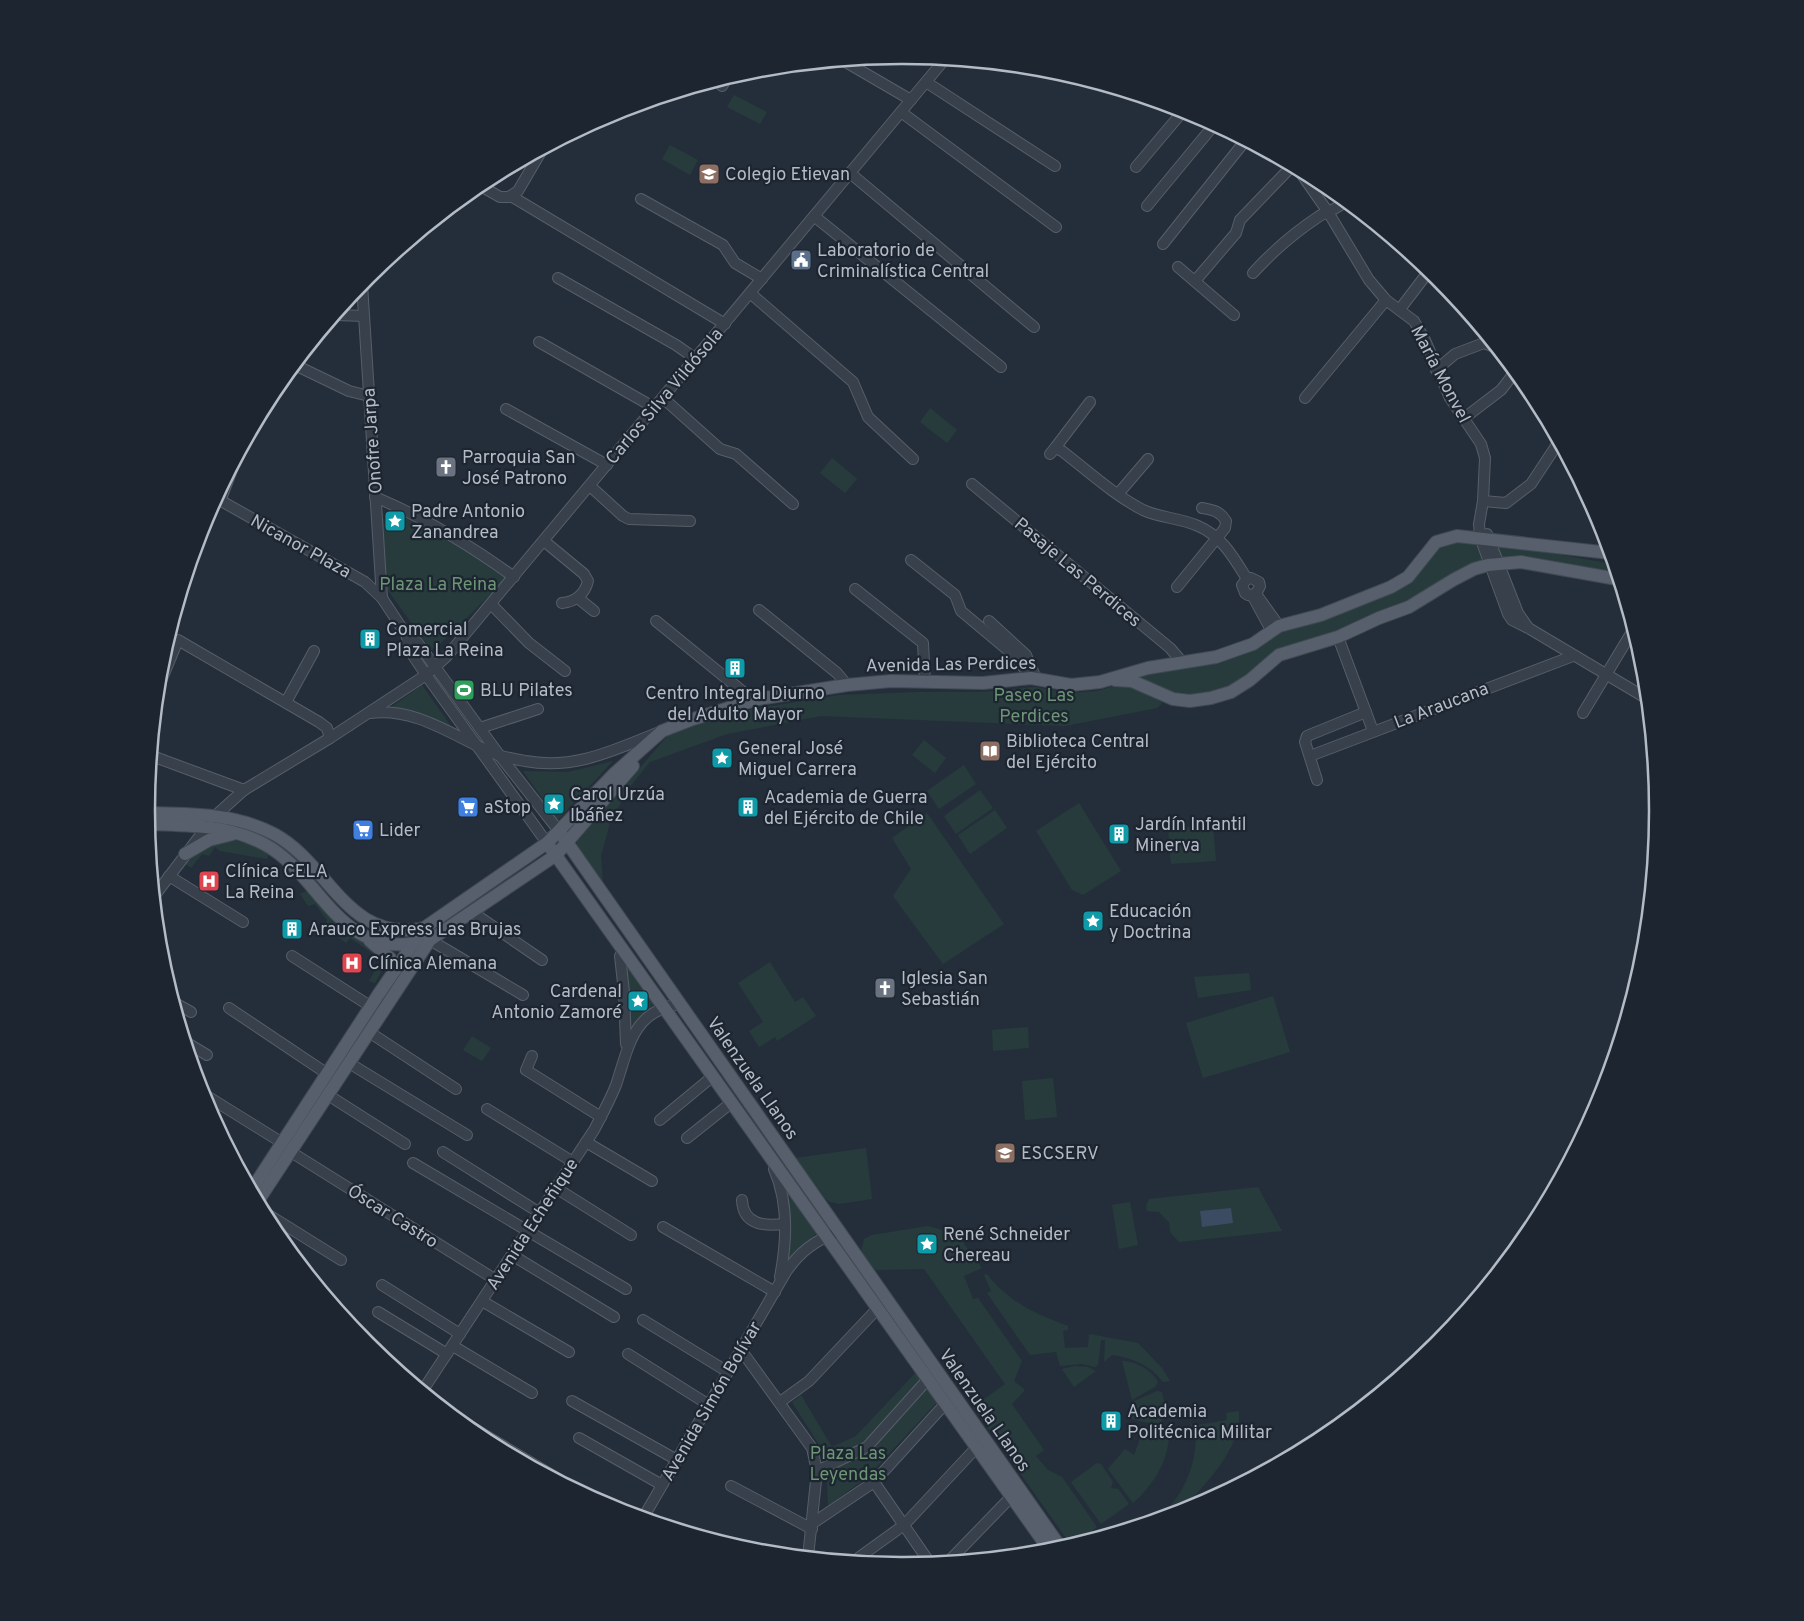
<svg xmlns="http://www.w3.org/2000/svg" width="1804" height="1621" viewBox="0 0 1804 1621" font-family="Overpass,sans-serif">
	<style>
		.green { fill: #273b3c }
		.water { fill: #3a4b62 }
		.lines { fill: none; stroke-linecap: round; stroke-linejoin: round }
		.minor-casing { stroke: #565e69; stroke-width: 12 }
		.major-casing { stroke: #414954; stroke-width: 14 }
		.minor { stroke: #38404b; stroke-width: 10 }
		.major { stroke: #565f6b; stroke-width: 12 }
		.labels { text-anchor: middle; stroke-width: 4.5; stroke-linejoin: round; paint-order: stroke }
		.poi-label { font-size: 18px; fill: #b3bbc6; stroke: #1d2530; text-anchor: start }
		.street-label { font-size: 18px; fill: #b3bbc6; stroke: #1d2530 }
		.park-label { font-size: 18px; fill: #6c9675; stroke: #1d2530 }
		.rim { fill: none; stroke: #b3bbc6; stroke-width: 2.5 }
	</style>
	<rect width="100%" height="100%" fill="#242e3a"/>
	<g class="green">
		<polygon points="734,95 767,112 760,124 727,107"/>
		<polygon points="670,145 698,160 690,175 662,159"/>
		<polygon points="930,408 957,430 947,443 920,422"/>
		<polygon points="832,458 857,479 845,493 820,473"/>
		<polygon points="401,516 460,545 507,578 440,644 431,650 384,585 383,519"/>
		<polygon points="1443,541 1500,544 1613,564 1616,575 1504,559 1414,604 1290,649 1233,690 1188,699 1122,679 1225,661 1272,634 1395,590"/>
		<polygon points="1121,684 1143,691 1162,703 1157,708 1065,726 821,716 727,734 650,762 629,788 610,823 601,856 603,882 576,846 577,841 669,734 694,725 753,709 839,695 918,692 981,692 1035,687 1069,693 1097,691"/>
		<polygon points="422,685 453,729 408,710 390,708"/>
		<polygon points="924,740 946,758 935,773 912,755"/>
		<polygon points="613,761 558,820 523,771 568,772"/>
		<polygon points="964,765 976,784 939,809 927,791"/>
		<polygon points="980,790 993,808 956,834 944,816"/>
		<polygon points="1079,803 1121,871 1083,895 1072,890 1036,831"/>
		<polygon points="995,810 1007,828 970,854 958,835"/>
		<polygon points="927,813 1004,924 943,964 893,896 911,869 892,838"/>
		<polygon points="1213,825 1216,861 1171,864 1168,829"/>
		<polygon points="227,839 247,843 269,853 267,859 220,851 215,847 209,856 202,854 191,868 184,863 198,849"/>
		<polygon points="309,890 336,922 331,930 325,927 327,920 315,904 308,906 300,894"/>
		<polygon points="343,928 388,960 375,983 369,981 381,959 350,938 346,943 339,938"/>
		<polygon points="626,957 658,1000 631,1027"/>
		<polygon points="770,962 795,1002 803,997 816,1016 777,1041 775,1037 759,1047 749,1031 763,1022 738,983"/>
		<polygon points="1249,973 1251,990 1198,998 1194,977"/>
		<polygon points="1273,996 1290,1052 1203,1078 1186,1023"/>
		<polygon points="1028,1027 1029,1048 993,1051 992,1030"/>
		<polygon points="472,1036 491,1048 482,1061 463,1050"/>
		<polygon points="1053,1078 1057,1117 1025,1120 1022,1081"/>
		<polygon points="866,1148 872,1199 839,1204 830,1202 825,1198 795,1158"/>
		<polygon points="1258,1187 1282,1231 1179,1242 1170,1232 1169,1222 1159,1212 1147,1211 1146,1206 1149,1199"/>
		<polygon points="790,1192 817,1233 785,1261"/>
		<polygon points="1130,1202 1138,1245 1119,1249 1112,1205"/>
		<polygon points="928,1226 957,1234 982,1268 964,1276 973,1299 978,1298 1022,1361 1014,1381 1025,1390 1012,1404 1044,1450 1036,1456 1048,1470 1062,1477 1097,1527 1092,1531 1094,1538 1071,1545 973,1407 1005,1384 924,1269 875,1270 861,1252 864,1239 872,1235"/>
		<path d="M987,1274C1007,1301 1037,1315 1068,1326V1330L1063,1331L1065,1348L1088,1347L1089,1334L1138,1343L1162,1368L1170,1381L1163,1382C1150,1365 1133,1358 1112,1355L1104,1362L1105,1340H1101L1098,1365L1095,1367L1082,1364L1060,1366L1056,1352L1030,1355L987,1293L991,1291L984,1275Z"/>
		<path d="M1122,1361C1136,1361 1151,1370 1158,1382L1155,1387L1132,1400Z"/>
		<polygon points="1075,1366 1088,1367 1096,1371 1074,1387 1062,1369"/>
		<polygon points="920,1368 941,1398 867,1477 828,1506 826,1463 818,1443 792,1402 801,1395 832,1447 856,1436"/>
		<polygon points="1157,1391 1162,1392 1168,1418 1162,1419 1162,1426 1131,1419 1132,1402"/>
		<path d="M1239,1411C1242,1449 1206,1482 1183,1509L1180,1507L1173,1514L1157,1519C1183,1497 1196,1468 1196,1434H1191L1190,1418L1192,1426L1227,1420L1226,1413Z"/>
		<path d="M1145,1426L1163,1430L1162,1437L1169,1439C1166,1465 1152,1486 1133,1503L1108,1469L1125,1449L1134,1455Z"/>
		<polygon points="1097,1463 1101,1464 1113,1482 1111,1488 1118,1489 1129,1504 1101,1524 1071,1482"/>
	</g>
	<polygon class="water" points="1231,1208 1233,1223 1202,1227 1200,1211"/>
	<g class="lines">
		<g class="minor-casing">
			<g id="minor">
				<polyline points="844,61 911,100"/>
				<polyline points="926,82 1055,166"/>
				<polyline points="722,86 727,78"/>
				<polyline points="901,112 1056,227"/>
				<polyline points="1136,167 1184,110"/>
				<polyline points="1298,169 1328,212 1369,280 1386,300 1414,321 1424,338 1450,398 1481,444 1485,458 1483,501 1479,524 1480,537 1508,614 1512,620 1530,629 1646,698"/>
				<polyline points="850,173 1034,327"/>
				<polyline points="479,185 500,197 509,197 518,191 542,150"/>
				<polyline points="511,196 725,324"/>
				<polyline points="641,199 723,245 735,263 762,279"/>
				<polyline points="1147,206 1214,125"/>
				<polyline points="814,216 1001,367"/>
				<polyline points="1163,244 1245,141"/>
				<polyline points="1178,267 1234,315"/>
				<path d="M1253,273C1272,252 1294,233 1318,217C1327,211 1337,210 1345,201"/>
				<polyline points="558,278 676,345 696,359"/>
				<polyline points="1195,281 1236,233 1240,220 1292,166"/>
				<polyline points="362,284 382,598"/>
				<polyline points="750,293 853,382 868,417 913,459"/>
				<polyline points="1400,309 1429,271"/>
				<polyline points="336,315 364,316"/>
				<polyline points="539,342 655,408"/>
				<polyline points="295,365 349,391 369,396"/>
				<polyline points="1436,370 1455,354 1484,343 1495,347"/>
				<polyline points="663,398 720,449 736,454 793,504"/>
				<polyline points="1305,398 1386,300"/>
				<polyline points="506,409 607,465"/>
				<polyline points="1463,419 1501,390 1515,372"/>
				<polyline points="1055,448 1090,402"/>
				<path d="M1050,454L1055,448L1062,451C1088,471 1114,495 1143,510C1160,518 1181,518 1198,526C1222,536 1234,558 1247,579"/>
				<polyline points="972,484 1170,648 1182,662"/>
				<polyline points="590,486 623,516 629,519 690,521"/>
				<polyline points="1118,494 1148,459"/>
				<path d="M375,497C425,518 470,545 514,577"/>
				<polyline points="216,498 365,582 382,598 407,636 417,642 500,756 559,831"/>
				<polyline points="220,501 233,467"/>
				<polyline points="1483,501 1506,503 1531,484 1558,443"/>
				<polyline points="1487,534 1518,613 1527,626"/>
				<path d="M544,541L584,574L588,581C585,594 575,602 562,603"/>
				<polyline points="911,560 955,595 961,611 1016,657 1031,678"/>
				<polyline points="1247,579 1242,585 1245,593 1248,595 1256,594"/>
				<polyline points="1247,579 1251,578 1259,582 1260,586 1256,594"/>
				<path d="M1177,587L1225,528L1226,521C1220,511 1213,510 1202,508"/>
				<polyline points="855,589 923,643 925,682"/>
				<polyline points="1256,594 1279,626"/>
				<polyline points="1252,595 1271,630"/>
				<polyline points="578,598 594,611"/>
				<polyline points="491,604 529,643 565,671"/>
				<polyline points="759,610 837,673 847,685"/>
				<polyline points="656,621 753,700"/>
				<polyline points="989,621 1026,655 1035,676"/>
				<polyline points="407,636 408,648 426,675 547,843"/>
				<polyline points="1338,637 1373,731"/>
				<polyline points="159,686 178,640 319,722 327,728 330,738"/>
				<polyline points="286,702 314,651"/>
				<path d="M370,713C418,707 455,738 498,755C506,758 516,759 525,761C574,770 612,751 657,733"/>
				<polyline points="1583,713 1633,630"/>
				<polyline points="480,728 538,709"/>
				<polyline points="152,756 244,790"/>
				<polyline points="1310,756 1573,656"/>
				<polyline points="1317,780 1305,742 1307,736 1366,712"/>
				<polyline points="169,876 243,922"/>
				<polyline points="155,895 215,816 244,790 330,738 426,675 447,656 945,59"/>
				<polyline points="472,912 542,960"/>
				<polyline points="430,940 523,995"/>
				<polyline points="624,951 620,956 624,992 626,1044"/>
				<polyline points="292,956 370,1006"/>
				<polyline points="175,1003 191,1012"/>
				<polyline points="229,1008 326,1073"/>
				<polyline points="369,1032 456,1089"/>
				<polyline points="187,1043 207,1055"/>
				<polyline points="532,1056 526,1070 601,1117"/>
				<polyline points="349,1063 467,1135"/>
				<polyline points="202,1093 281,1142"/>
				<polyline points="328,1095 405,1144"/>
				<polyline points="487,1109 573,1162"/>
				<polyline points="660,1120 712,1077"/>
				<polyline points="687,1138 731,1103"/>
				<polyline points="586,1142 652,1181"/>
				<polyline points="291,1152 496,1280"/>
				<polyline points="443,1152 540,1213"/>
				<polyline points="413,1163 626,1289"/>
				<path d="M774,1169C789,1203 787,1241 780,1277"/>
				<polyline points="556,1188 631,1235"/>
				<path d="M742,1200C743,1226 766,1226 785,1224"/>
				<polyline points="264,1212 341,1260"/>
				<polyline points="663,1227 775,1292"/>
				<polyline points="512,1255 614,1317"/>
				<polyline points="382,1285 460,1334"/>
				<polyline points="482,1301 569,1352"/>
				<polyline points="378,1312 447,1354"/>
				<polyline points="643,1320 728,1372"/>
				<polyline points="453,1346 532,1393"/>
				<polyline points="741,1350 812,1448 817,1471 808,1557"/>
				<polyline points="628,1354 709,1405"/>
				<path d="M423,1390L594,1130C602,1115 610,1100 616,1085C629,1047 632,1011 680,1004"/>
				<polyline points="572,1401 677,1460"/>
				<polyline points="780,1402 809,1381 878,1308"/>
				<polyline points="458,1419 560,1480"/>
				<polyline points="579,1438 662,1485"/>
				<polyline points="817,1471 867,1447 928,1379"/>
				<polyline points="874,1482 930,1563"/>
				<polyline points="731,1486 812,1529"/>
				<path d="M643,1518L786,1272C798,1254 813,1241 834,1234"/>
				<polyline points="813,1523 874,1482 945,1404"/>
				<polyline points="854,1561 904,1525 976,1448"/>
				<polyline points="949,1561 1011,1497"/>
			</g>
		</g>
		<g class="major-casing">
			<g id="major">
				<polyline points="1115,680 1132,681 1173,699 1190,701 1211,698 1231,692 1250,680 1279,655 1338,637 1379,618 1409,607 1453,580 1474,569 1488,565 1521,562 1617,579"/>
				<path d="M147,813C191,814 234,813 274,834C330,864 347,944 424,928"/>
				<path d="M148,824C187,825 228,825 264,844C321,874 337,957 418,943"/>
				<polyline points="559,831 1061,1548"/>
				<polyline points="547,843 1050,1551"/>
				<polyline points="185,854 209,840 233,834"/>
				<polyline points="370,941 390,958 395,970"/>
				<polyline points="252,1189 378,995 424,928 547,843 615,773 662,731 693,719 758,699 847,685 891,681 983,683 1031,678 1071,685 1100,682 1148,668 1216,657 1253,644 1279,626 1321,615 1391,587 1408,577 1436,542 1457,536 1610,553"/>
				<polyline points="258,1201 430,940 556,855 633,766"/>
			</g>
		</g>
		<use href="#minor" class="minor"/>
		<use href="#major" class="major"/>
	</g>
	<defs>
		<g id="school-square" transform="scale(1.125)"><rect x="-9" y="-9" width="18" height="18" rx="4" fill="#8d6e63" stroke="#1d2530"/><path d="M0-5L7-2L0 1L-7-2ZM-4 1L0 2.5L4 1V4Q0 6-4 4Z" fill="#fff"/></g>
		<g id="civic-square" transform="scale(1.125)"><rect x="-9" y="-9" width="18" height="18" rx="4" fill="#5c6f8a" stroke="#1d2530"/><path d="M-.6-6.5H3V-4.5H.6V-3L4-1V1h2V6H-6V1h2V-1L-.6-3ZM-1.2 2.5V6h2.4V2.5Z" fill="#fff"/></g>
		<g id="church-square" transform="scale(1.125)"><rect x="-9" y="-9" width="18" height="18" rx="4" fill="#6b7280" stroke="#1d2530"/><path d="M-1.2-6h2.4v3.5h3.3v2.4h-3.3V6h-2.4V-.1h-3.3v-2.4h3.3Z" fill="#fff"/></g>
		<g id="sight-square" transform="scale(1.125)"><rect x="-9" y="-9" width="18" height="18" rx="4" fill="#0f9aa8" stroke="#1d2530"/><path d="M0-6L1.8-2.2L6-1.7L2.9 1.2L3.7 5.4L0 3.3L-3.7 5.4L-2.9 1.2L-6-1.7L-1.8-2.2Z" fill="#fff"/></g>
		<g id="building-square" transform="scale(1.125)"><rect x="-9" y="-9" width="18" height="18" rx="4" fill="#0f9aa8" stroke="#1d2530"/><path d="M-4-6H4V6H1V3H-1V6H-4ZM-2.5-4.3h1.7v1.8h-1.7ZM.8-4.3h1.7v1.8H.8ZM-2.5-1h1.7V.8h-1.7ZM.8-1h1.7V.8H.8Z" fill="#fff"/></g>
		<g id="stadium-square" transform="scale(1.125)"><rect x="-9" y="-9" width="18" height="18" rx="4" fill="#2e9e5b" stroke="#1d2530"/><path d="M0-5a6.5 5 0 1 0 0 10a6.5 5 0 1 0 0-10ZM-3.5-1.8h7v3.6h-7Z" fill="#fff"/></g>
		<g id="library-square" transform="scale(1.125)"><rect x="-9" y="-9" width="18" height="18" rx="4" fill="#8d6e63" stroke="#1d2530"/><path d="M-6-4Q-3-5.5-.7-3.5V5Q-3 3-6 4ZM6-4Q3-5.5 .7-3.5V5Q3 3 6 4Z" fill="#fff"/></g>
		<g id="supermarket-square" transform="scale(1.125)"><rect x="-9" y="-9" width="18" height="18" rx="4" fill="#3f7fe0" stroke="#1d2530"/><path d="M-6-5.5h2.5l.6 2H6L4.5 2H-2.5L-4.4-4H-6ZM-1.5 3.2a1.3 1.3 0 1 0 .1 0ZM3 3.2a1.3 1.3 0 1 0 .1 0Z" fill="#fff"/></g>
		<g id="hospital-square" transform="scale(1.125)"><rect x="-9" y="-9" width="18" height="18" rx="4" fill="#e0444e" stroke="#1d2530"/><path d="M-5-5h3v3.5h4V-5h3V5h-3V1.5h-4V5h-3Z" fill="#fff"/></g>
	</defs>
	<g fill-rule="evenodd">
		<use href="#school-square" x="709" y="174"/>
		<use href="#civic-square" x="801" y="260"/>
		<use href="#church-square" x="446" y="467"/>
		<use href="#sight-square" x="395" y="521"/>
		<use href="#building-square" x="370" y="639"/>
		<use href="#building-square" x="735" y="668"/>
		<use href="#stadium-square" x="464" y="690"/>
		<use href="#library-square" x="990" y="751"/>
		<use href="#sight-square" x="722" y="758"/>
		<use href="#sight-square" x="554" y="804"/>
		<use href="#supermarket-square" x="468" y="807"/>
		<use href="#building-square" x="748" y="807"/>
		<use href="#supermarket-square" x="363" y="830"/>
		<use href="#building-square" x="1119" y="834"/>
		<use href="#hospital-square" x="209" y="881"/>
		<use href="#sight-square" x="1093" y="921"/>
		<use href="#building-square" x="292" y="929"/>
		<use href="#hospital-square" x="352" y="963"/>
		<use href="#church-square" x="885" y="988"/>
		<use href="#sight-square" x="638" y="1001"/>
		<use href="#school-square" x="1005" y="1153"/>
		<use href="#sight-square" x="927" y="1244"/>
		<use href="#building-square" x="1111" y="1421"/>
	</g>
	<g class="labels">
		<g class="poi-label">
			<text x="725" y="180">Colegio Etievan</text>
			<text x="817" y="256">Laboratorio de<tspan x="817" dy="21">Criminalística Central</tspan></text>
			<text x="462" y="463">Parroquia San<tspan x="462" dy="21">José Patrono</tspan></text>
			<text x="411" y="517">Padre Antonio<tspan x="411" dy="21">Zanandrea</tspan></text>
			<text x="386" y="635">Comercial<tspan x="386" dy="21">Plaza La Reina</tspan></text>
			<text x="480" y="696">BLU Pilates</text>
			<text x="735" y="699" text-anchor="middle">Centro Integral Diurno<tspan x="735" dy="21">del Adulto Mayor</tspan></text>
			<text x="1006" y="747">Biblioteca Central<tspan x="1006" dy="21">del Ejército</tspan></text>
			<text x="738" y="754">General José<tspan x="738" dy="21">Miguel Carrera</tspan></text>
			<text x="570" y="800">Carol Urzúa<tspan x="570" dy="21">Ibáñez</tspan></text>
			<text x="764" y="803">Academia de Guerra<tspan x="764" dy="21">del Ejército de Chile</tspan></text>
			<text x="484" y="813">aStop</text>
			<text x="1135" y="830">Jardín Infantil<tspan x="1135" dy="21">Minerva</tspan></text>
			<text x="379" y="836">Lider</text>
			<text x="225" y="877">Clínica CELA<tspan x="225" dy="21">La Reina</tspan></text>
			<text x="1109" y="917">Educación<tspan x="1109" dy="21">y Doctrina</tspan></text>
			<text x="308" y="935">Arauco Express Las Brujas</text>
			<text x="368" y="969">Clínica Alemana</text>
			<text x="901" y="984">Iglesia San<tspan x="901" dy="21">Sebastián</tspan></text>
			<text x="622" y="997" text-anchor="end">Cardenal<tspan x="622" dy="21">Antonio Zamoré</tspan></text>
			<text x="1021" y="1159">ESCSERV</text>
			<text x="943" y="1240">René Schneider<tspan x="943" dy="21">Chereau</tspan></text>
			<text x="1127" y="1417">Academia<tspan x="1127" dy="21">Politécnica Militar</tspan></text>
		</g>
		<g class="street-label">
			<text transform="translate(1441 374) rotate(62)" y="6">María Monvel</text>
			<text transform="translate(664 396) rotate(-50)" y="6">Carlos Silva Vildósola</text>
			<text transform="translate(372 441) rotate(-94)" y="6">Onofre Jarpa</text>
			<text transform="translate(301 546) rotate(29)" y="6">Nicanor Plaza</text>
			<text transform="translate(1078 572) rotate(40)" y="6">Pasaje Las Perdices</text>
			<text transform="translate(951 664) rotate(-1)" y="6">Avenida Las Perdices</text>
			<text transform="translate(1441 705) rotate(-21)" y="6">La Araucana</text>
			<text transform="translate(753 1078) rotate(55)" y="6">Valenzuela Llanos</text>
			<text transform="translate(393 1216) rotate(32)" y="6">Óscar Castro</text>
			<text transform="translate(532 1224) rotate(-57)" y="6">Avenida Echeñique</text>
			<text transform="translate(711 1401) rotate(-60)" y="6">Avenida Simón Bolívar</text>
			<text transform="translate(985 1410) rotate(55)" y="6">Valenzuela Llanos</text>
		</g>
		<g class="park-label">
			<text x="438" y="590">Plaza La Reina</text>
			<text x="1034" y="701">Paseo Las<tspan x="1034" dy="21">Perdices</tspan></text>
			<text x="848" y="1459">Plaza Las<tspan x="848" dy="21">Leyendas</tspan></text>
		</g>
	</g>
	<path d="M0 0H1804V1621H0ZM901 64H903A746 746 0 0 1 1649 810V811A746 746 0 0 1 903 1557H901A746 746 0 0 1 155 811V810A746 746 0 0 1 901 64Z" fill="#1d2530" fill-rule="evenodd"/>
	<path class="rim" d="M901 64H903A746 746 0 0 1 1649 810V811A746 746 0 0 1 903 1557H901A746 746 0 0 1 155 811V810A746 746 0 0 1 901 64Z"/>
</svg>
